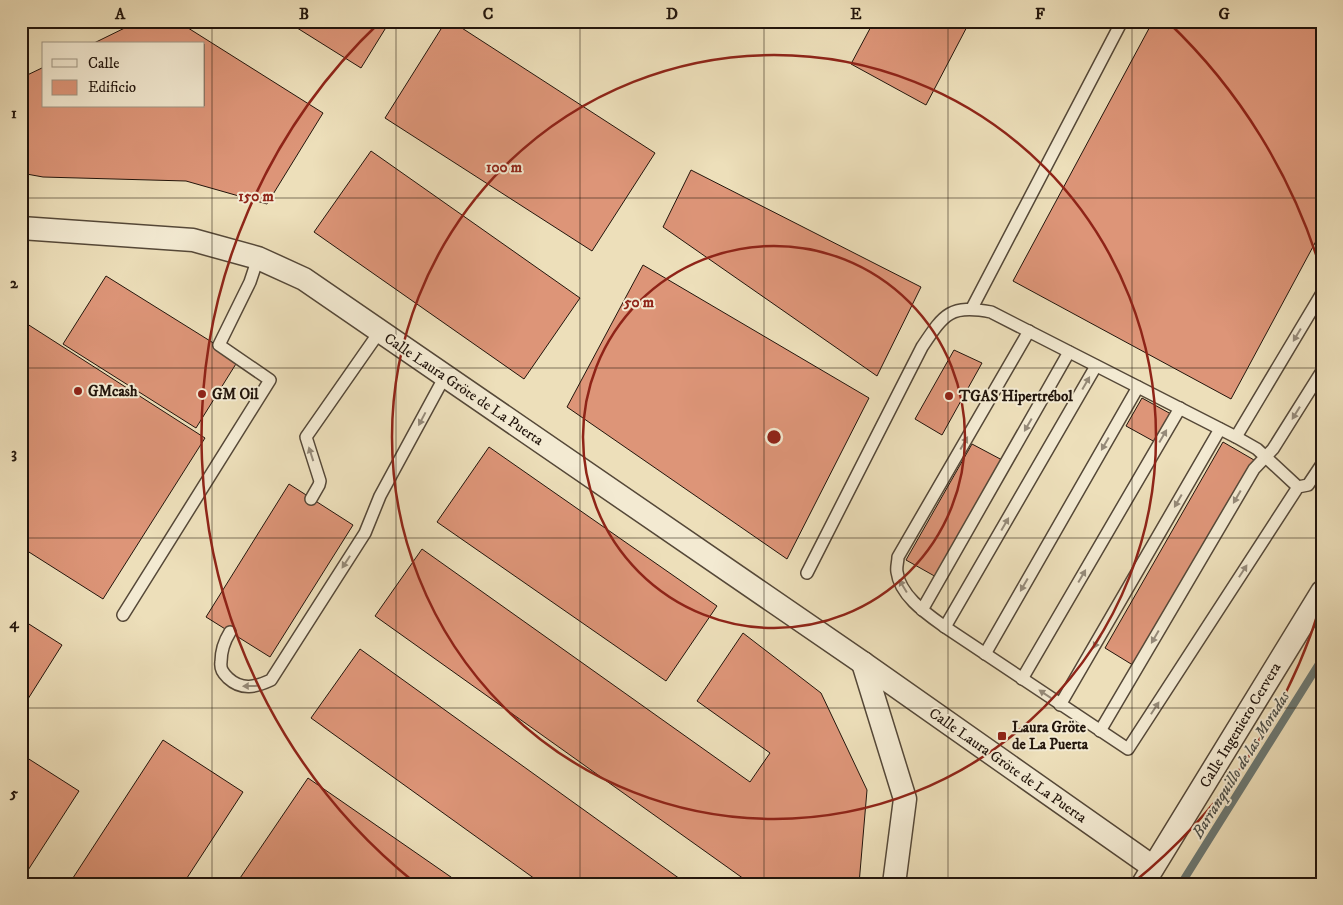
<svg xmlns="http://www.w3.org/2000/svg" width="1343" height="905" viewBox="0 0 1343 905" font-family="'IM FELL DW Pica',serif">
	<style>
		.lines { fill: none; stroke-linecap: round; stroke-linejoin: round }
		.stream { stroke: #6b7873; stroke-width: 8 }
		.building { fill: #dd9578; stroke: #22150c }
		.service-casing { stroke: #554838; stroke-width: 14 }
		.minor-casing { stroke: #554838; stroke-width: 25 }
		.service { stroke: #f3ead2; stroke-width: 11 }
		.minor { stroke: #f3ead2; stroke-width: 22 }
		.oneway { fill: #958a79 }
		.grid { fill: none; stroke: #22150c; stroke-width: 1; stroke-opacity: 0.55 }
		.ring { fill: none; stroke: #8f2418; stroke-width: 2.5 }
		.poi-dot { fill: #8f2418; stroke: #f3ead2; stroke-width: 2 }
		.labels { text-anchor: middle; stroke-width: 4; stroke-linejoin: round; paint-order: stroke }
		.street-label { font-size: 15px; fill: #22150c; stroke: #f3ead2 }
		.poi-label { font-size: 15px; font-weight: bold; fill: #22150c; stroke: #f3ead2; text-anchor: start }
		.water-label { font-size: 16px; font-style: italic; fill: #4d4f48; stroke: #f3ead2 }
		.centre { fill: #8f2418; stroke: #f3ead2; stroke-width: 2.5 }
		.ring-label { font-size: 15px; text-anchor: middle; font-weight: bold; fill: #8f2418; stroke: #f3ead2; stroke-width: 4; stroke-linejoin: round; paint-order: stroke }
		.neatline { fill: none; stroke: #22150c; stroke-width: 2 }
		.grid-label { font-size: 16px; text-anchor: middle; font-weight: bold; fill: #22150c }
	</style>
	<rect width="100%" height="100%" fill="#eddfba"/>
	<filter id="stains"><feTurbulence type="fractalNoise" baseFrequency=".004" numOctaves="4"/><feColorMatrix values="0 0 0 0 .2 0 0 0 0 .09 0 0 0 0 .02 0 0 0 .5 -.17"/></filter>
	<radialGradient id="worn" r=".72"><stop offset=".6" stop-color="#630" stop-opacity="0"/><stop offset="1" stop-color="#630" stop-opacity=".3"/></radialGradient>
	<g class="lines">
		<polyline class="stream" points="1181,884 1322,659"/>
	</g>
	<g class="building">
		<polygon points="139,21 177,21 323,113 267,204 186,181 43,177 21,173 21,78 44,67 44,106 204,106 204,44 92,44"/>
		<polygon points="286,21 390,21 361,68"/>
		<polygon points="446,21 451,21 655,153 592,251 385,118"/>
		<polygon points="874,21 970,21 926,105 851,64"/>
		<polygon points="1153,21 1322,21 1322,230 1231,399 1013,281"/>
		<polygon points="371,151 580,298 524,379 314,232"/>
		<polygon points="691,170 921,287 877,376 663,227"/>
		<polygon points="643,265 869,398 787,559 567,407"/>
		<polygon points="106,276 239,359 196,428 63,344"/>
		<polygon points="21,320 205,438 103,599 21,547"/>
		<polygon points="954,350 982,363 942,435 915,419"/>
		<polygon points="1142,398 1171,414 1155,442 1126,426"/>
		<polygon points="1223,442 1254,460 1136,667 1105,648"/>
		<polygon points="972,444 1004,461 938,578 906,560"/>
		<polygon points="489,447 717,606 666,681 437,522"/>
		<polygon points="289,484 353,525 270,657 206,617"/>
		<polygon points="422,549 750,782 770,753 697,701 743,633 821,693 867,790 859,884 751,884 375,616"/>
		<polygon points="21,619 62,645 21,710"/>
		<polygon points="360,649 687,884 542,884 311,718"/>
		<polygon points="163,740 243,792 183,884 69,884"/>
		<polygon points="21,754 79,791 21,881"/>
		<polygon points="308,778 461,884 236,884"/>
	</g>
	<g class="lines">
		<g class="service-casing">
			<g id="service">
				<polyline points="972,308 1122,21"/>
				<path d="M1029,331L898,557C898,562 896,567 897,572C900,596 927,614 945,627L1128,749L1298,487L1308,485L1322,464"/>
				<polyline points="1236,437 1322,293"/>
				<polyline points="311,499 319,485 320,481 306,437 380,331"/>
				<path d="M807,573L922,347C944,314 950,304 991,312L1236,437L1257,449L1298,487"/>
				<polyline points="922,610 1069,352"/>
				<polyline points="123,615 270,380 219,345 250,282 258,258"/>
				<polyline points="945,627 1096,366"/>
				<path d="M230,632C225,640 221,652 221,662C220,669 223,673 228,678C242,691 256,687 271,680L365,533L380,496L445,376"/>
				<polyline points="985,654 1138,387"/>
				<polyline points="1022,679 1180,408"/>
				<polyline points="1060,705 1220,429"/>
				<polyline points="1100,731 1254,469 1273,449 1322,371"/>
			</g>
		</g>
		<g class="minor-casing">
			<g id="minor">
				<polyline points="21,228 193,240 258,258 304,279 863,663 1153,867"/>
				<polyline points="863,663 905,799 894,884"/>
				<polyline points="1143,884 1322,592"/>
			</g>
		</g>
		<use href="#service" class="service"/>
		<use href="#minor" class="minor"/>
	</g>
	<defs><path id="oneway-solid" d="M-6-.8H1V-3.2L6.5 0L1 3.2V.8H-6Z" transform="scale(1.25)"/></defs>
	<g class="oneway">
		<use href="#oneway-solid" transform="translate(1297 335) rotate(121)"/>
		<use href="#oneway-solid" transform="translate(1086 383) rotate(-60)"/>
		<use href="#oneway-solid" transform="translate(1296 413) rotate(122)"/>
		<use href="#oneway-solid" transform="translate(422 419) rotate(118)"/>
		<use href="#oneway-solid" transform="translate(1028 425) rotate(120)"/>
		<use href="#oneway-solid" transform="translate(1163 436) rotate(-60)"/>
		<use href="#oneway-solid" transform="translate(964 443) rotate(-60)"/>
		<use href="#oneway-solid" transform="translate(1105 444) rotate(120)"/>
		<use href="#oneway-solid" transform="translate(311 454) rotate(-108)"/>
		<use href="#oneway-solid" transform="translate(1237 497) rotate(120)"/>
		<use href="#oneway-solid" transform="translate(1178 501) rotate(120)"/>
		<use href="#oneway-solid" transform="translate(1005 524) rotate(-60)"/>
		<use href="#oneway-solid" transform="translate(346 562) rotate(123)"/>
		<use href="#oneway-solid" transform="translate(1243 571) rotate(-57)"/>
		<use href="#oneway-solid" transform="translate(1082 576) rotate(-60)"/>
		<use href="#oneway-solid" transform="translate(1024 585) rotate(120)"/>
		<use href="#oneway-solid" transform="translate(903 586) rotate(-121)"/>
		<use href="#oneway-solid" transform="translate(1155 637) rotate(120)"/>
		<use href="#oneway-solid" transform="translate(1097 642) rotate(120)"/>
		<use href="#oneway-solid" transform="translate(250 686) rotate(179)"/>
		<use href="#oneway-solid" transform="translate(1045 694) rotate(-146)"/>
		<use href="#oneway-solid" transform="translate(1155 708) rotate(-57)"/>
	</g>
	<path class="grid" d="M212,21V884M396,21V884M580,21V884M764,21V884M948,21V884M1132,21V884M21,198H1322M21,368H1322M21,538H1322M21,708H1322"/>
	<g class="ring">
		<circle cx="774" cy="437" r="191"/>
		<circle cx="774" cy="437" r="382"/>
		<path d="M1321 604A572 572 0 0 1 1134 882M414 882A572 572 0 0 1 380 22M1168 22A572 572 0 0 1 1321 270"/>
	</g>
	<g class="poi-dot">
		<circle cx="78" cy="391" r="5"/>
		<circle cx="202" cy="394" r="5"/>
		<circle cx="949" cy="396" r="5"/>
		<rect x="997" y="731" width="10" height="10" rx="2.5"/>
	</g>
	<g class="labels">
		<g class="street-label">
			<text transform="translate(464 389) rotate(34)" y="5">Calle Laura Gröte de La Puerta</text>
			<text transform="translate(1240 725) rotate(-59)" y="5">Calle Ingeniero Cervera</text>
			<text transform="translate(1008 765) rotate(35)" y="5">Calle Laura Gröte de La Puerta</text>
		</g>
		<g class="poi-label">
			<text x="88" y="396">GMcash</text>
			<text x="212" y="399">GM Oil</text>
			<text x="959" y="401">TGAS Hipertrébol</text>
			<text x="1012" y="732">Laura Gröte<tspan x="1012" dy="17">de La Puerta</tspan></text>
		</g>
		<g class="water-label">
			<text transform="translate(1240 764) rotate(-58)" y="6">Barranquillo de las Moradas</text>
		</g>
	</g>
	<circle cx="774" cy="437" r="8" class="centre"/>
	<g class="ring-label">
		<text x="504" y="172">100 m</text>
		<text x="256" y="201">150 m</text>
		<text x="639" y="307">50 m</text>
	</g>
	<rect width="1343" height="905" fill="none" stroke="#eddfba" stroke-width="55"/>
	<rect x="42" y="42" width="162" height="65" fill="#f3ead2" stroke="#9f9583"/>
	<rect x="52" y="59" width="25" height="8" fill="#f3ead2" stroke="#9f9583"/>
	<text x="88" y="68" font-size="15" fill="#22150c">Calle</text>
	<rect x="52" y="80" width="25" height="15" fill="#dd9578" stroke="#9f9583"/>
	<text x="88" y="92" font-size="15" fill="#22150c">Edificio</text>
	<rect x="28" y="28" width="1288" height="850" class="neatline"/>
	<g class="grid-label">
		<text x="120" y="19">A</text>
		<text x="304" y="19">B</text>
		<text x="488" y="19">C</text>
		<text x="672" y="19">D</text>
		<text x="856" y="19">E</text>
		<text x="1040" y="19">F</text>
		<text x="1224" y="19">G</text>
		<text x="14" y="118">1</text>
		<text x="14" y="288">2</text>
		<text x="14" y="458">3</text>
		<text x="14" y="628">4</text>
		<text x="14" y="798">5</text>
	</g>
	<rect width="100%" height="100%" filter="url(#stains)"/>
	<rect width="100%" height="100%" fill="url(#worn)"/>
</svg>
